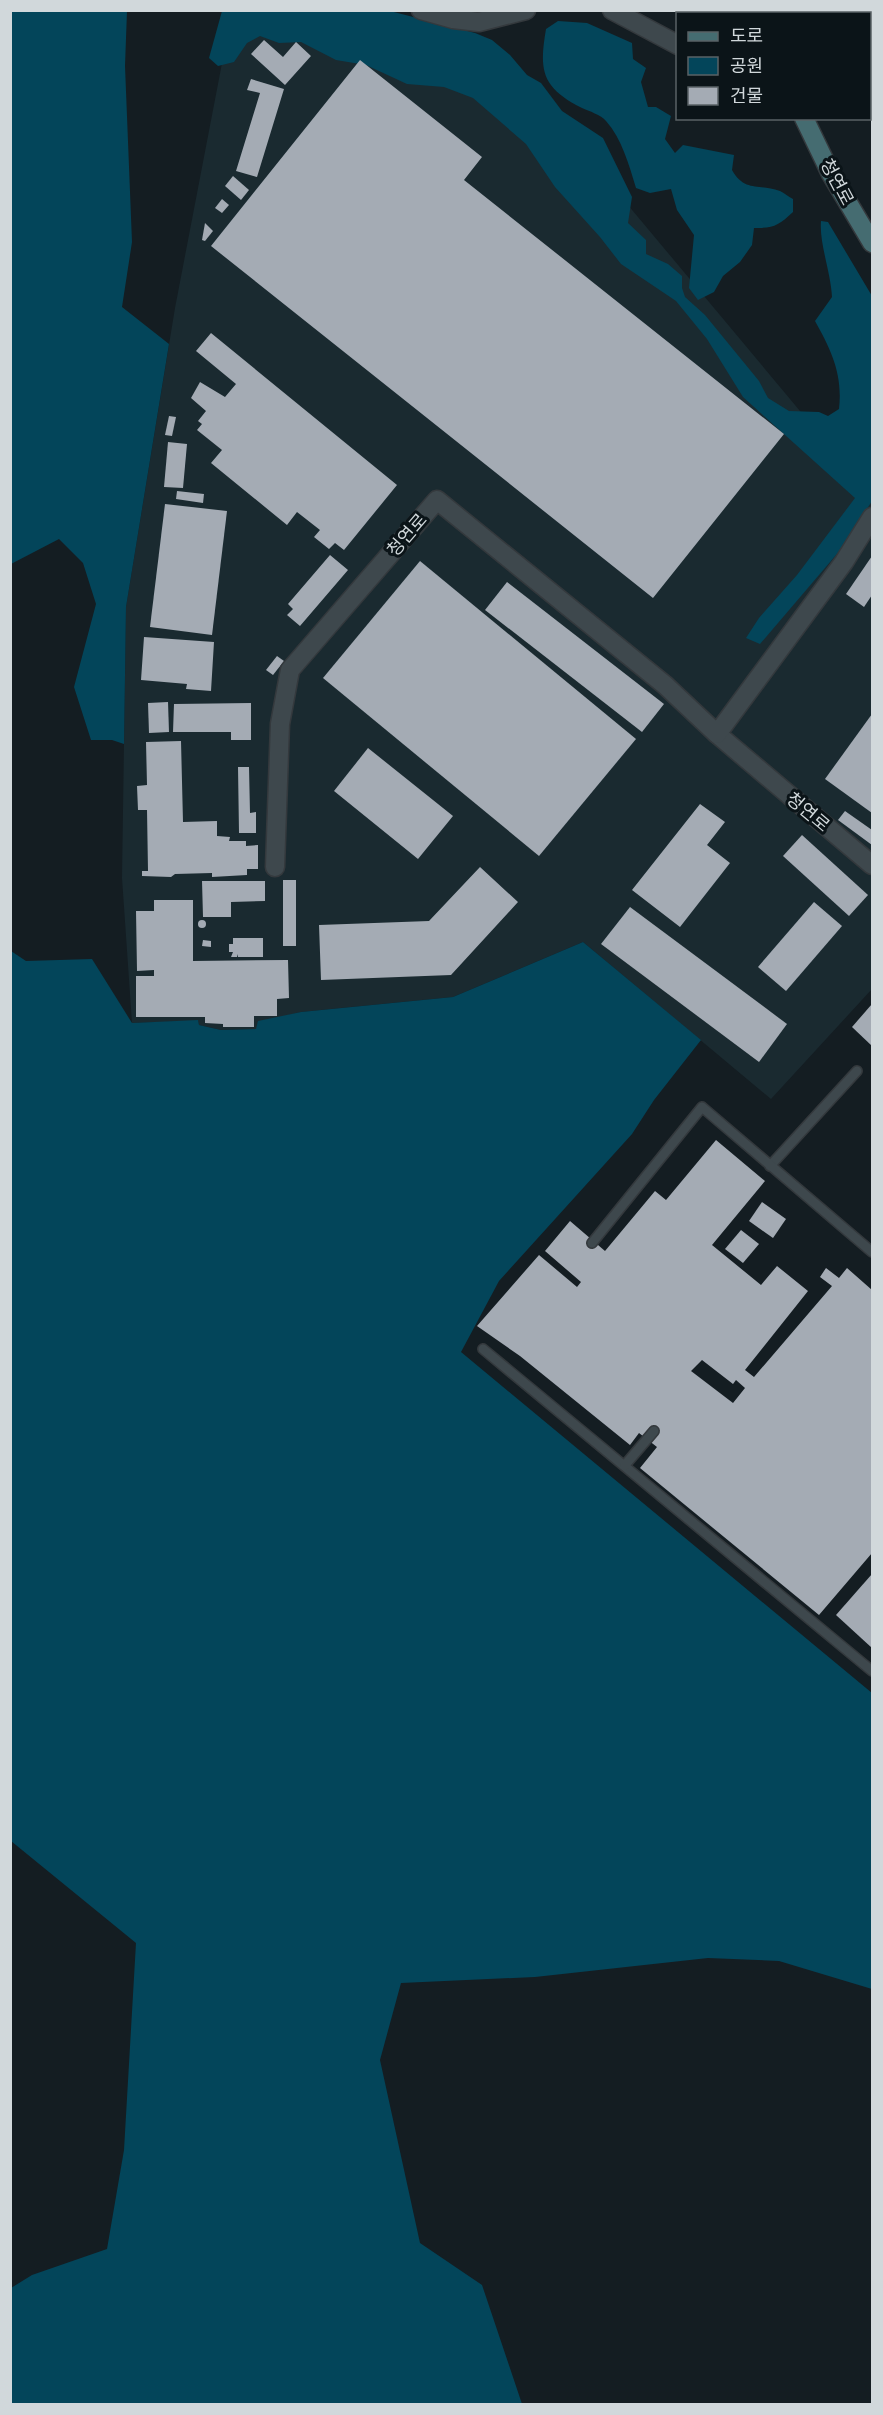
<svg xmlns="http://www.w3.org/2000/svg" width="883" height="2415" viewBox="0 0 883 2415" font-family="Commissioner,'Noto Sans KR',sans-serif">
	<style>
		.built { fill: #1a2a30 }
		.green { fill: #03455a }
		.building { fill: #a4abb4; fill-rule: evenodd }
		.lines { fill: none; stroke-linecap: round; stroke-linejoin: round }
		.lane-casing { stroke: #34393d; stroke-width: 12 }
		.street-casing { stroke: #34393d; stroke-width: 21 }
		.secondary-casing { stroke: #34393d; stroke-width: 21 }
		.lane { stroke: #3e484d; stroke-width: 9 }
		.street { stroke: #3e484d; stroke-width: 18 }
		.secondary { stroke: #456c71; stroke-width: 18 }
		.labels { text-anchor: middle; stroke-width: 6; stroke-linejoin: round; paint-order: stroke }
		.street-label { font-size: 18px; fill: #d1d8db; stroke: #0b1418 }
	</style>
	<rect width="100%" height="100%" fill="#141d22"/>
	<polygon class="built" points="232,11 506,59 856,478 872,478 872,989 771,1099 583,942 453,997 301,1012 280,1017 256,1029 221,1030 199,1025 198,1021 132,1023 122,878 126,607 175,308"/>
	<g class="green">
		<polygon points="11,10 127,11 125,66 132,242 122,307 169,344 126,607 124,744 112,740 91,740 74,687 96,604 83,563 59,539 11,564"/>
		<path d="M222,11H390L475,33L492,40L510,55L527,75L541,83L562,111L603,138L632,197L628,223L646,240V254L668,264L682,276V288L685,297L705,315L759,381L768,398L789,411L819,412L828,416L839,409C843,374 831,350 815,321L832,297C831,273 819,243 821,221L828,222L872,296V501L842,548L760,644L746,638L759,618L797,575L855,498L743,397L707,339L676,301L621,264L600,237L555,187L526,144L473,98L444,87L407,84L366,65L336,60L301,42L279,43L260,36L247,43L234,62L218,66L209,58Z"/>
		<path d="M558,21L587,23L632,43L633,59L646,68L641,82L648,107H656L671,116L665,139L675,153L683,145L734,155L732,170C745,193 759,183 780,191C784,193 789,197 793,199V212C778,226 774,228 754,228L752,245L740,262L723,276L714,292L698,300L689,288L694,235L677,210L671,189L650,193L636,188C629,165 622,139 606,121C601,115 589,111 582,108C541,87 539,70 546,29Z"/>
		<polygon points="583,942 701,1040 654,1100 632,1134 499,1281 461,1352 872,1693 872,1989 779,1961 708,1958 535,1977 401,1983 380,2060 420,2243 482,2285 522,2404 11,2404 11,2288 32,2275 107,2249 124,2150 136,1943 11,1841 11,951 26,961 92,959 132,1023 198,1020 199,1025 221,1030 256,1029 258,1021 301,1012 453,997"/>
	</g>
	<g class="building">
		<polygon points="264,40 283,57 296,42 311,56 285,85 251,54"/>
		<polygon points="360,60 482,157 464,180 784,434 653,598 211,246"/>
		<polygon points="251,79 284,89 257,177 236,171 260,93 247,90"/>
		<polygon points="233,176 249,190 241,200 225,186"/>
		<polygon points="222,199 229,205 222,213 215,208"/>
		<polygon points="205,223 213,231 205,241 202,240"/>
		<polygon points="211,333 397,485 344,550 335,543 329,549 314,537 320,530 297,512 287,525 211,463 222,450 197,430 202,424 198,421 206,411 191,398 200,382 225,397 236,384 196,351"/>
		<polygon points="169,416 176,417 172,436 165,435"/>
		<polygon points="168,442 187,444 183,488 164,487"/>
		<polygon points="177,491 204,494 203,503 176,499"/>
		<polygon points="165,504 227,511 212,635 150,627"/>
		<polygon points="330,555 348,570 300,626 287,615 293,609 288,604"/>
		<polygon points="872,556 872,595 864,607 846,594"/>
		<polygon points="420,561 636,739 539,856 323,678"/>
		<polygon points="507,582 664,704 642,732 485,610"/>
		<polygon points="144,637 214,642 211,691 186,689 187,684 141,680"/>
		<polygon points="277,656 284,661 273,675 266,670"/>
		<polygon points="168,702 169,732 149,733 148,703"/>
		<polygon points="251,703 251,740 231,740 231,732 173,732 174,704"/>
		<polygon points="872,714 872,813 825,779"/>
		<polygon points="181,741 183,822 217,821 217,836 230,837 229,841 246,841 246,846 258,845 258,869 247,869 247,875 212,877 212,873 175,874 171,877 142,876 142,871 148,871 147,810 138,810 137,786 147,785 146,742"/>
		<polygon points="368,748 453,816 418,859 334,791"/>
		<polygon points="238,767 249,767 250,813 256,812 256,833 239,833"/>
		<polygon points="700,804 725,822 707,845 730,863 680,927 632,890"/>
		<polygon points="845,811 872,830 872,845 838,820"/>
		<polygon points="802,835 868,895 849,916 783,856"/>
		<polygon points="480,867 518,902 451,975 321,980 319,925 429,921"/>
		<rect x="283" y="880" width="13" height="66"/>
		<polygon points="202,881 265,881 265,901 231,902 231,917 203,917"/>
		<polygon points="154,900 193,900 193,961 288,960 289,998 277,999 277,1016 254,1016 254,1027 223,1027 223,1024 205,1023 205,1017 136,1017 136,976 154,976 154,970 137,971 136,911 154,911"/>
		<polygon points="814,902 842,926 786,991 758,967"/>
		<polygon points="630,907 787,1024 759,1062 601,944"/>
		<circle cx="202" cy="924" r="4"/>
		<polygon points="233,938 263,938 263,957 238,957 237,954 237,957 231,957 233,952 229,952 229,944 233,944"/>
		<polygon points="203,940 211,941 211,947 202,946"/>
		<polygon points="872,1004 872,1046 852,1027"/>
		<path d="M716,1140L765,1181L712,1245L761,1285L777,1266L808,1291L745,1370L754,1377L832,1286L820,1277L826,1268L839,1278L847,1268L872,1290V1553L819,1615L640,1468L657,1447L639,1433L630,1445L520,1356L477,1326L539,1255L577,1287L581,1282L545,1251L570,1221L605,1251L655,1191L666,1200ZM702,1360L733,1384L736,1380L745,1388L733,1403L691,1371Z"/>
		<polygon points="762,1202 786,1219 773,1238 749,1221"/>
		<polygon points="741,1230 759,1244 743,1263 725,1249"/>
		<polygon points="872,1574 872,1648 836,1615"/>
	</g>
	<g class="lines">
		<g class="lane-casing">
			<g id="lane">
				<polyline points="770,1166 857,1071"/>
				<polyline points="592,1243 702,1107 872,1252"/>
				<polyline points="483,1349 872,1671"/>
				<polyline points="625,1465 654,1431"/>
			</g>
		</g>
		<g class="street-casing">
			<g id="street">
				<polyline points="421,10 453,19 479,22 526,10"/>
				<polyline points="612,10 678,45"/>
				<polyline points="717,734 872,865"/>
				<polyline points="275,867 280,724 290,670 437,500 665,685 717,734 844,562 872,517"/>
			</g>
		</g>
		<g class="secondary-casing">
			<g id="secondary">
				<polyline points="773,10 773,14"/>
				<polyline points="804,118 831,174 872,243"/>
			</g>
		</g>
		<use href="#lane" class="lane"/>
		<use href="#street" class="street"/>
		<use href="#secondary" class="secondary"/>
	</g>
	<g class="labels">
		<g class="street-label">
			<text transform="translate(837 182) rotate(62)" y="6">청연로</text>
			<text transform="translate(407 535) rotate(-49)" y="6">청연로</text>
			<text transform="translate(808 812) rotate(40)" y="6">청연로</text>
		</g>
	</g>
	<rect width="883" height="2415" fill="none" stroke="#d1d8db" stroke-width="24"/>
	<rect x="676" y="12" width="195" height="108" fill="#0b1418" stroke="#5a6266" stroke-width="1.5"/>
	<rect x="688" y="32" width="30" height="9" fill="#456c71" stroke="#5a6266" stroke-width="1.5"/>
	<text x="730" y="42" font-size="18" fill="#d1d8db">도로</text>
	<rect x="688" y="57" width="30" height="18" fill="#03455a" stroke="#5a6266" stroke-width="1.5"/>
	<text x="730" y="72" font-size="18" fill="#d1d8db">공원</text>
	<rect x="688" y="87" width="30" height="18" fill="#a4abb4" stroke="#5a6266" stroke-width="1.5"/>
	<text x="730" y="102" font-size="18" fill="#d1d8db">건물</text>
</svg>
